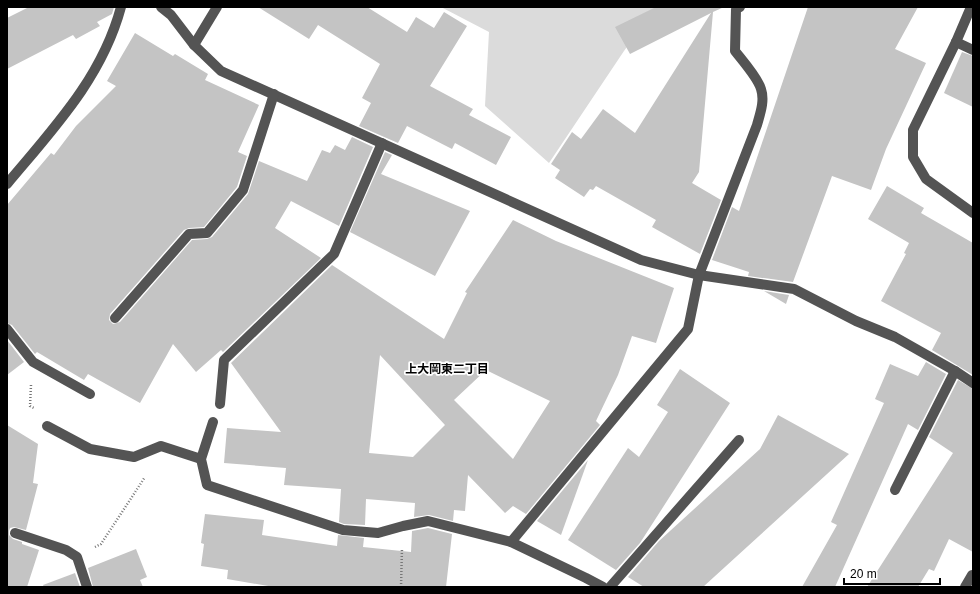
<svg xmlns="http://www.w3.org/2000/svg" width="980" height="594" viewBox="0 0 980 594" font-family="Arial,'Noto Sans JP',sans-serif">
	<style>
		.green { fill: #dbdbdb }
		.building { fill: #c4c4c4; fill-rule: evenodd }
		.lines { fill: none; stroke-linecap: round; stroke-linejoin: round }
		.path { stroke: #767676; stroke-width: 2.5; stroke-dasharray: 1 2; stroke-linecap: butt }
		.minor { stroke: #545454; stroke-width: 10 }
		.labels { text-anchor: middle; stroke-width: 3.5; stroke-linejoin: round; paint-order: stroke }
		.neighbourhood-label { font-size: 12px; font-weight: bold; fill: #000; stroke: #fff }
	</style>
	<rect width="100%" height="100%" fill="#fff"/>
	<polygon class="green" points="441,7 657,7 651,13 624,51 549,163 485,106 489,32"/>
	<g class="building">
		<polygon points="29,7 114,7 112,14 97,22 100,26 76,39 73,35 7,69 7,18"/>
		<polygon points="258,7 367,7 407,32 416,17 434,28 444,12 467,26 430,86 473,109 469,115 511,137 496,165 455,143 452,149 407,126 398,143 359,126 371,103 362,98 380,64 318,25 309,39"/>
		<polygon points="656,7 724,7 713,12 699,172 692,183 721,200 700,254 652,227 656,220 596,186 593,190 590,189 584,197 555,178 560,170 551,164 572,132 581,139 603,109 635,133 711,13 630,54 615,27"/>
		<polygon points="808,7 918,7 895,49 926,63 886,149 871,190 832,176 793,282 748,276 749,272 712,260 732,207 739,211"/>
		<polygon points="135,33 173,56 175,54 208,74 205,80 259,105 238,152 247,156 237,187 204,227 189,228 184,230 110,314 109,320 113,324 120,322 192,240 207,239 212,237 248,194 259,161 307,181 322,150 330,153 335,145 345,150 352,137 373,147 339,226 291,201 275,228 321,258 223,352 221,350 196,372 173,344 140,403 88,374 84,380 37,352 35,354 12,325 7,323 7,205 51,153 54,155 76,126 116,86 107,81"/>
		<polygon points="962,52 973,56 973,107 944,93"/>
		<polygon points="385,152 392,155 381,174 470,211 435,276 350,232"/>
		<polygon points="887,186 924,208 921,213 973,243 973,375 932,350 941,333 881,301 906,254 904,253 909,243 868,219"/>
		<path d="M513,220L556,241L674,288L656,343L632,336L618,375L596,421L600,425L526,514L513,506L505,513L468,475L465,511L454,510L453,521L429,515L414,517L415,503L366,499L365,525L344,524L339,522L341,489L284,485L286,468L224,463L227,428L281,432L231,363L332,265L444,339L467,293L465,292ZM380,355L445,425L413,457L369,453ZM486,370L550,401L513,459L454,400Z"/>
		<polygon points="764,291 789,295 786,304"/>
		<polygon points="7,340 24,362 7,375"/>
		<polygon points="926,362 946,374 918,430 908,424 835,587 802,587 837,525 831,522 884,403 875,399 890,364 918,376"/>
		<polygon points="680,369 730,403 640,543 616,570 568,540 628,448 639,457 668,412 657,405"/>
		<polygon points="958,380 973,389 973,552 949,539 934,571 929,569 918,587 867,587 953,453 929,437"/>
		<polygon points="778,415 849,454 703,587 644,587 628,577 659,541 760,449"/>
		<polygon points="7,425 38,444 33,483 38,484 26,530 14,527 10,528 9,531 9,535 13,539 22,542 22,544 39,550 27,587 7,587"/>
		<polygon points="588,460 561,535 537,521"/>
		<polygon points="205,514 264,520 262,535 337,546 338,535 364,538 363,547 411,552 412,531 428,528 452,534 446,587 274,587 227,579 228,570 201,566 204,544 201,543"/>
		<polygon points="136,549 147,577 140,580 143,587 93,587 88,568"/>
		<polygon points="75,573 80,587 44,587 43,585"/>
	</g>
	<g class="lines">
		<g class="path">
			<polyline points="31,385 30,406 34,408"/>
			<polyline points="95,547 101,544 145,477"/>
			<polyline points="401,587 402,548"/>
		</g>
		<g class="minor">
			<polyline points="161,7 171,15 194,45 221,71 641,260 699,275 794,289 856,321 895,337 955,371 973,383"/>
			<polyline points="971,7 956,42 913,130 913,157 926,179 973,213"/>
			<polyline points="956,42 973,50"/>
			<polyline points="194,45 217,7"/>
			<path d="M7,184C53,129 102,78 121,7"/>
			<polyline points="115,318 189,234 207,233 243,190 274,94"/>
			<polyline points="7,329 33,362 90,394"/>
			<polyline points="220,404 224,360 334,254 382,143"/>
			<polyline points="213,422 201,459 207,485 343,530 378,533 403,526 428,521 511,542 586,578 603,587"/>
			<polyline points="47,426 90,449 134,457 161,446 201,459"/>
			<polyline points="895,490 955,371"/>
			<polyline points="15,533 66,550 77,557 87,587"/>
			<path d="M511,542L688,329L699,275L757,125C760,114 765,101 761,89C758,78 742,60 735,51L736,9L740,7"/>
			<polyline points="610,587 739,440"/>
			<polyline points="965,587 972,575"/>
		</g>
	</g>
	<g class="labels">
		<g class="neighbourhood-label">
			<text x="447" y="373">上大岡東二丁目</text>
		</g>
	</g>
	<rect width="980" height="594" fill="none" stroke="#000000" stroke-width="16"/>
	<path d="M844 578v6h96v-6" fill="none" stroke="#000000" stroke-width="2"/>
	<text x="850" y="578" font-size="12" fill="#000000" stroke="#ffffff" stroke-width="3" paint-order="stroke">20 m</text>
</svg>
